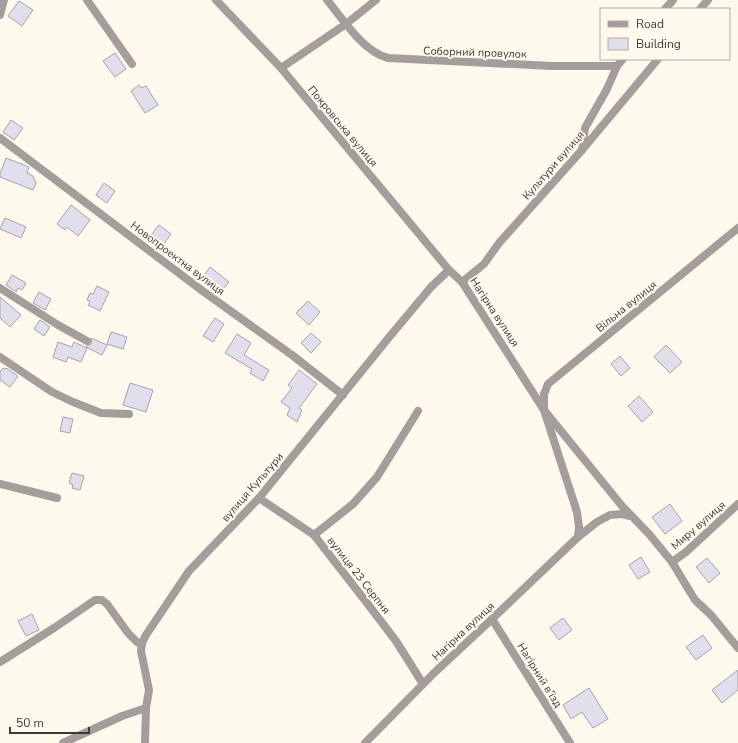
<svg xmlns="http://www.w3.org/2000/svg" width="738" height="743" viewBox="0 0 738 743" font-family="'Nunito Sans',sans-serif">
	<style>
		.building { fill: #e0dfeb; stroke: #a4a3af }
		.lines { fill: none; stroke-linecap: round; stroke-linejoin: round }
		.street { stroke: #a39e9c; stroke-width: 8 }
		.labels { text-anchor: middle; stroke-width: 4; stroke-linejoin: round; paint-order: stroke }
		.street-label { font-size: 11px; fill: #3d3a36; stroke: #fff8ed }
	</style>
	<rect width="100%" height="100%" fill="#fff8ed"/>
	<g class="building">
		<polygon points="19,1 33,10 22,26 8,16"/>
		<polygon points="115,53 126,69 115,77 103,61"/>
		<polygon points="139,85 141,88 146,86 158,105 145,113 131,91"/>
		<polygon points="11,120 23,128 14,140 3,132"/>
		<polygon points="6,158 29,167 27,173 33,176 36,183 33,190 0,177 0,174"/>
		<polygon points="104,183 115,191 107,203 96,195"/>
		<polygon points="71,205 90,220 78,236 67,227 65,230 57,224"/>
		<polygon points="5,218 26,227 21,238 0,229"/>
		<polygon points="159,225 171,234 163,245 151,235"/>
		<polygon points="210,267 229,282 221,291 203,277"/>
		<polygon points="12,275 26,283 22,290 18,288 16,292 6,285"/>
		<polygon points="97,286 109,292 100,311 88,305 90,301 87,300 90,293 93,294"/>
		<polygon points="39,292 51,299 45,310 33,303"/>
		<polygon points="0,297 21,315 10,327 0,318"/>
		<polygon points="308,301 320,312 309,325 296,313"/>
		<polygon points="215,318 224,324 213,342 203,336"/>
		<polygon points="40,320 50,327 44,336 34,329"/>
		<polygon points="111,332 127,337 123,349 107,344"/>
		<polygon points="311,333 321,342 311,353 301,343"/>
		<polygon points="237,334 251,343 244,355 269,370 263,381 250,373 252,369 225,353"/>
		<polygon points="91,338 107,345 102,355 86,347 92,343"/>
		<polygon points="58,342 72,347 74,342 87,348 81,362 68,357 66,362 53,357"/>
		<polygon points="666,345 682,362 670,373 654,357"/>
		<polygon points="620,356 630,368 621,376 611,364"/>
		<polygon points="3,368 5,369 6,368 18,376 10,387 0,380 0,372"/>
		<polygon points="299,370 317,384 299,408 302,410 297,422 287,415 290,408 281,402 292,388 288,385"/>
		<polygon points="130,383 153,390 146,412 123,405"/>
		<polygon points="639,396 653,412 642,422 628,406"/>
		<polygon points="63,417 73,419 70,433 60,431"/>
		<polygon points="72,473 84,476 80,490 72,488 73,485 69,483"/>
		<polygon points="670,504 682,521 665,534 652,517"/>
		<polygon points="641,557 650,572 638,579 629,565"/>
		<polygon points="707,558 720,573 709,583 696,567"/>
		<polygon points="32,614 39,630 26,636 18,621"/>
		<polygon points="563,618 572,630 559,640 550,628"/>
		<polygon points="703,635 712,648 696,660 686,647"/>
		<polygon points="738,670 738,690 722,703 712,690"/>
		<polygon points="589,688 608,719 593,728 582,712 571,719 563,705"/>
	</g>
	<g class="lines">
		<g class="street">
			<polyline points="87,0 132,64"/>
			<polyline points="216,0 281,68 449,270 462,282 544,410 622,506 649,534 672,562 695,600 711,615 738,648"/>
			<path d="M327,0C343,19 363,52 388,58L552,66H617"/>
			<polyline points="665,9 673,0"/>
			<polyline points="700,9 708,0"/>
			<polyline points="0,15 4,0"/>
			<polyline points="281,68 346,24 376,0"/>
			<polyline points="0,138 204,292 292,355 343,395"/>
			<polyline points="582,150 585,128 607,89 617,66 623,59"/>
			<polyline points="462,282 484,264 499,243 582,150 658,59"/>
			<polyline points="0,288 58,325 87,341"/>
			<polyline points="0,357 52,392 73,402 101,413 129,414"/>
			<polyline points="0,484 57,498"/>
			<polyline points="259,498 314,535 367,603 396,641 423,684"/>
			<polyline points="314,535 353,504 377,477 418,411"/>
			<polyline points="578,537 579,527 577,512 544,410 544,394 548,384 738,228"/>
			<polyline points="672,562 686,552 738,504"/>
			<polyline points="492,619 570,743"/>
			<polyline points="0,662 54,628 95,600 102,600 107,604 128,633 137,642 142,644"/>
			<polyline points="63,743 122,716 146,708"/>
			<polyline points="145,743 146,708 149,690 141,651 142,643 146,635 189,571 259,498 386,341 431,287 449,270"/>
			<polyline points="365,743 434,673 492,619 578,537 597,522 610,515 622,514 630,516"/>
		</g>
	</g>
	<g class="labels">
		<g class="street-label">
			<text transform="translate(475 52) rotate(2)" y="4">Соборний провулок</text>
			<text transform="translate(343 126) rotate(50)" y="4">Покровська вулиця</text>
			<text transform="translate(553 165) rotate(-49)" y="4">Культури вулиця</text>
			<text transform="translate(178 258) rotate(37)" y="4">Новопроектна вулиця</text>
			<text transform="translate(626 306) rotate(-39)" y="4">Вільна вулиця</text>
			<text transform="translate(495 312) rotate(57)" y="4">Нагірна вулиця</text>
			<text transform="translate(252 487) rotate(-49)" y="4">вулиця Культури</text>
			<text transform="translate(698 525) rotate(-41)" y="4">Миру вулиця</text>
			<text transform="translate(359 575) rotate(52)" y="4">вулиця 23 Серпня</text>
			<text transform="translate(463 631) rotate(-43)" y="4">Нагірна вулиця</text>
			<text transform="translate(540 675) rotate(58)" y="4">Нагірний в’їзд</text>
		</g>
	</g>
	<rect x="600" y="8" width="130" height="52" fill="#fff8ed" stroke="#b1aca4"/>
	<rect x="608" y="21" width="20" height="6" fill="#a39e9c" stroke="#b1aca4"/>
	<text x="636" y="28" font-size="12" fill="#3d3a36">Road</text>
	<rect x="608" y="38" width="20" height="12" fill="#e0dfeb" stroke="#b1aca4"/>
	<text x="636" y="48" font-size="12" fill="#3d3a36">Building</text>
	<path d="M10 727v6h79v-6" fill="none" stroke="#3d3a36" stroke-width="2"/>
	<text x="16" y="727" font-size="12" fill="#3d3a36" stroke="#fff8ed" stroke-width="3" paint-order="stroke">50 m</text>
</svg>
